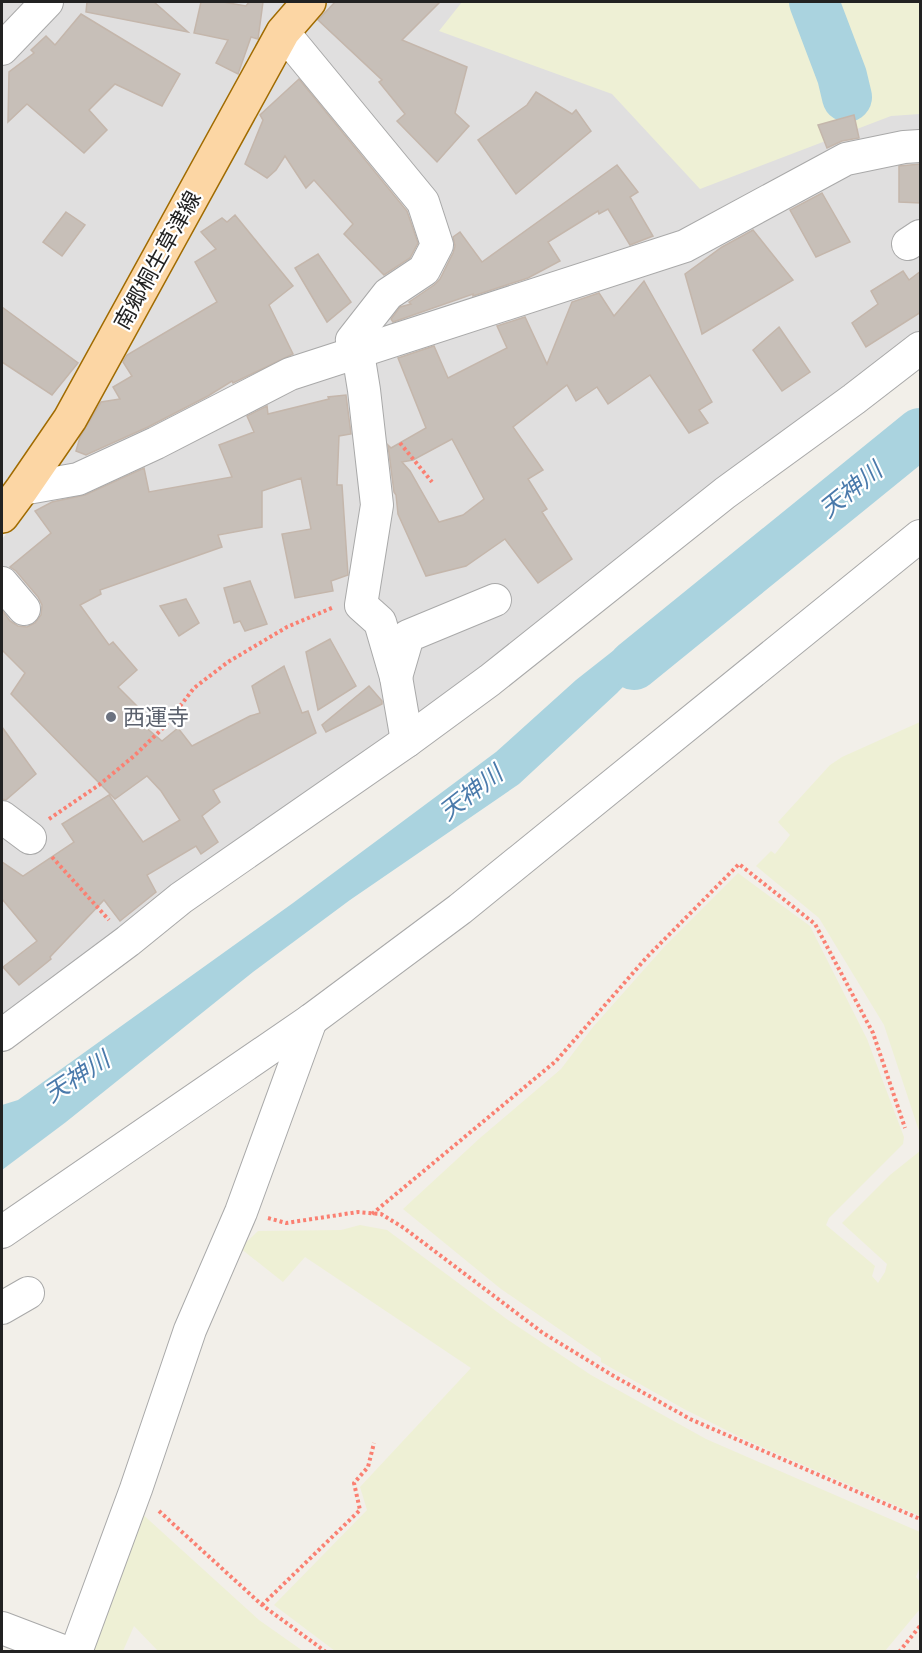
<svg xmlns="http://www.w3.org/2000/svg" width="922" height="1653" viewBox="0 0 922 1653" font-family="'Exo 2','Noto Sans JP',sans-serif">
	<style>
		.residential { fill: #e0dfdf }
		.farmland { fill: #eef0d5 }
		.water { fill: #aad3df }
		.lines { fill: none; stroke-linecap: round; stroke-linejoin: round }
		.river { stroke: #aad3df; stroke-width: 50 }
		.building { fill: #c7bfb8; stroke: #c4b6ab; stroke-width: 1.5; fill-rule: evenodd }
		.minor-casing { stroke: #a9a9a9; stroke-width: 34 }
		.major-casing { stroke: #a06b00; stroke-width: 36 }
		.path { stroke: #fa8072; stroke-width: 4; stroke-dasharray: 3 3; stroke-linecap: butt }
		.minor { stroke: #fff; stroke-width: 32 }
		.major { stroke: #fcd6a4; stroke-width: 33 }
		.worship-dot { fill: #6b7280; stroke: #fff; stroke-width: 2 }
		.labels { text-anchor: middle; stroke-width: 4.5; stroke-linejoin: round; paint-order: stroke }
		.street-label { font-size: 22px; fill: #222; stroke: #fff }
		.worship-label { font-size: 22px; fill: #5b616d; stroke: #fff; text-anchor: start }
		.water-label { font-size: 24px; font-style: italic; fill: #4a7aab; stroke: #fff }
	</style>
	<rect width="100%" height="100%" fill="#f2efe9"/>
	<g class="residential">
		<polygon points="2,2 292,2 36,443 2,497"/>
		<polygon points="327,2 920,2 920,136 710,221 376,333 300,354 217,398 106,462 53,472 285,57 309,23"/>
		<polygon points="920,153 920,339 595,585 2,1024 2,539 39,494 343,362 848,166"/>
	</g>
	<g class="farmland">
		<polygon points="462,2 920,2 920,114 891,116 700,189 612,94 439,31"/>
		<polygon points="920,722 920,1134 884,1025 819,918 756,866 771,851 775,854 790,835 778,822 830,765 842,757"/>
		<polygon points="738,873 810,926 867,1039 904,1137 903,1144 829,1218 826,1225 875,1266 872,1276 878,1283 885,1272 887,1264 842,1223 890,1175 920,1151 920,1516 744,1439 684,1409 601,1362 601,1358 501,1289 403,1209 480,1138 561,1069 593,1027 664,947"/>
		<polygon points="360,1225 387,1230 508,1320 591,1375 706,1439 920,1532 920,1566 916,1577 920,1582 920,1609 885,1651 335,1651 274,1605 367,1510 360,1487 471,1368 305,1257 283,1282 240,1248 258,1231 341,1230"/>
		<polygon points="139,1511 259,1620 303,1651 158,1651 134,1626 123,1651 90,1652"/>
	</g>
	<polygon class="water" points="920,433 920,456 843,507 738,570 617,693 519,784 350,900 253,972 66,1122 2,1170 2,1105 18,1100 293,903 496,752 576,680 774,524 867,458"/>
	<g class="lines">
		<g class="river">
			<polyline points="814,2 842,76 847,97"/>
			<polyline points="634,665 920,433"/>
		</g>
	</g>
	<g class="building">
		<polygon points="87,2 154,2 188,32 86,12"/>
		<polygon points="201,2 223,2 246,6 249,2 263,2 258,39 251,37 238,74 216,63 228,40 194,33"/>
		<polygon points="335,2 440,2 402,40 467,67 455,113 469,126 437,162 397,121 405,114 379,82 382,80 318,20"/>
		<polygon points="81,14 180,74 162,106 115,84 89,110 107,130 84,153 27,104 8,122 9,72 34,53 31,50 46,36 55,45"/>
		<polygon points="299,79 407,211 418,243 410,258 384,275 344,234 353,224 314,180 306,188 285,156 276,170 267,178 245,164 263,120 260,115"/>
		<polygon points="536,92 572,114 576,110 591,131 516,194 478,140 527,105"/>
		<polygon points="854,115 859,138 842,141 827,148 818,125"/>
		<polygon points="921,164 921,203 899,202 899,166"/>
		<polygon points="617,165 638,192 630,197 653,236 630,245 608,209 599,214 598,211 548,242 560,261 528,278 473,296 473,294 393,322 391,319 400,307 411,304 409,302 434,285 440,279 453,253 455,246 453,237 460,232 482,262"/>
		<polygon points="822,193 850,242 816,257 790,210"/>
		<polygon points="66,212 85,225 62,256 43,242"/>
		<polygon points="235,215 293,286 269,305 293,354 233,383 232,381 208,396 148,427 86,455 76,451 80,437 101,402 120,399 113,387 132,376 123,362 127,355 217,302 195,262 216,249 201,232 222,218 227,222"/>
		<polygon points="753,230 793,280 702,334 685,274 722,247"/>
		<polygon points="318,254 351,302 327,322 295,268"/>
		<polygon points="903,271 909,280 921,271 921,312 866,347 852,323 878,304 871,291"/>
		<path d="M644,281L712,402L699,410L708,423L689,433L650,375L608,404L597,387L576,401L567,385L513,427L543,470L528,479L547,509L542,512L572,559L538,583L505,539L466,566L426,576L398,514L396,495L394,492L388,445L391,448L426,428L398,358L434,346L448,378L507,348L497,326L525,317L547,364L572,302L599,293L614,316ZM452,439L484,499L463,515L439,522L410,471L402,462L413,460Z"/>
		<polygon points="2,307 78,363 52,395 2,362"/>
		<polygon points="779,327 810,372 782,391 753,350"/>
		<polygon points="346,395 351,434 339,436 337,485 342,485 348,575 331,581 333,591 295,598 282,534 311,529 301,478 262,491 262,527 218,535 222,547 100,590 101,594 80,605 109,645 113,642 137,670 118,687 139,708 132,716 162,741 178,728 192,746 250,716 260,713 252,686 284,666 302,713 308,711 316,733 213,790 220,802 202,816 218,842 201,854 196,846 147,875 156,892 120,921 104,900 50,957 51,959 19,985 3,967 37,941 2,899 2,862 23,876 74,842 62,824 109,795 143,842 180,820 161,791 147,776 115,799 11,694 25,673 2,650 2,610 10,621 18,626 27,627 35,623 41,615 42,605 38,597 16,571 10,567 51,533 35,511 52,502 85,495 144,468 149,492 232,477 219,445 254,432 247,416 267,406 268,414 329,399 328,397"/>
		<polygon points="250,581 267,624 245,631 240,621 234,623 224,588"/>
		<polygon points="186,599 199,623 179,636 160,606"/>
		<polygon points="330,639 356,686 318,710 306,652"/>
		<polygon points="369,686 382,701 382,704 326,732 322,725"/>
		<polygon points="2,727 36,774 6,800 2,799"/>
	</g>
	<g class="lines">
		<g class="minor-casing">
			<g id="minor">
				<polyline points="283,32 423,202 437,245 424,270 388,294 352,340 358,353 364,390 377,505 361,605 380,622 396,677 407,741"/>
				<polyline points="2,49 47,2"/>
				<polyline points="908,244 920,236"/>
				<polyline points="22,489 78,479 156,443 290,374 685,246 846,159 904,147 920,146"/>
				<polyline points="2,583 24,609"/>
				<polyline points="396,677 408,636 495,600"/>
				<polyline points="2,817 30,838"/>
				<polyline points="2,1035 128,941 181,898 407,741 490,680 725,493 854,399 920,348"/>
				<polyline points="2,1232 311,1020 460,909 920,536"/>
				<polyline points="2,1308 28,1293"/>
				<polyline points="2,1628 65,1652"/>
				<polyline points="76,1652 136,1489 190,1330 241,1212 311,1020"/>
			</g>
		</g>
		<g class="major-casing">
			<polyline id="major" points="2,516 22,489 70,419 283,32 309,2"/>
		</g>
		<g class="path">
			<polyline points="400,443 432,482"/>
			<polyline points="49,819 99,785 134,756 164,727 194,688 228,662 287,627 334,607"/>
			<polyline points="52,857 109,920"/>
			<polyline points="372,1214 556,1061 647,957 739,864 815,924 873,1033 905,1128"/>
			<polyline points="268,1218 286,1223 358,1212 381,1214 404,1228 543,1333 612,1375 690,1419 920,1519"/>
			<polyline points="159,1511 262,1605 326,1652"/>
			<polyline points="262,1605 360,1510 354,1483 368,1467 374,1443"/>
			<polyline points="899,1652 920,1626"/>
		</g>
		<use href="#minor" class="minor"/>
		<use href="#major" class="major"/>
	</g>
	<circle class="worship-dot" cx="111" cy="717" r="6"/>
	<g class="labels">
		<g class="street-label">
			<text transform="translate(157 260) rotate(-61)" y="8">南郷桐生草津線</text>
		</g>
		<g class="worship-label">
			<text x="123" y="725">西運寺</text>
		</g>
		<g class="water-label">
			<text transform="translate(851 490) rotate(-39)" y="8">天神川</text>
			<text transform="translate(471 793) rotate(-38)" y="8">天神川</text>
			<text transform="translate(77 1077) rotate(-33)" y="8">天神川</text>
		</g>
	</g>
	<rect width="922" height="1653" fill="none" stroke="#222222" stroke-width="6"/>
</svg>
